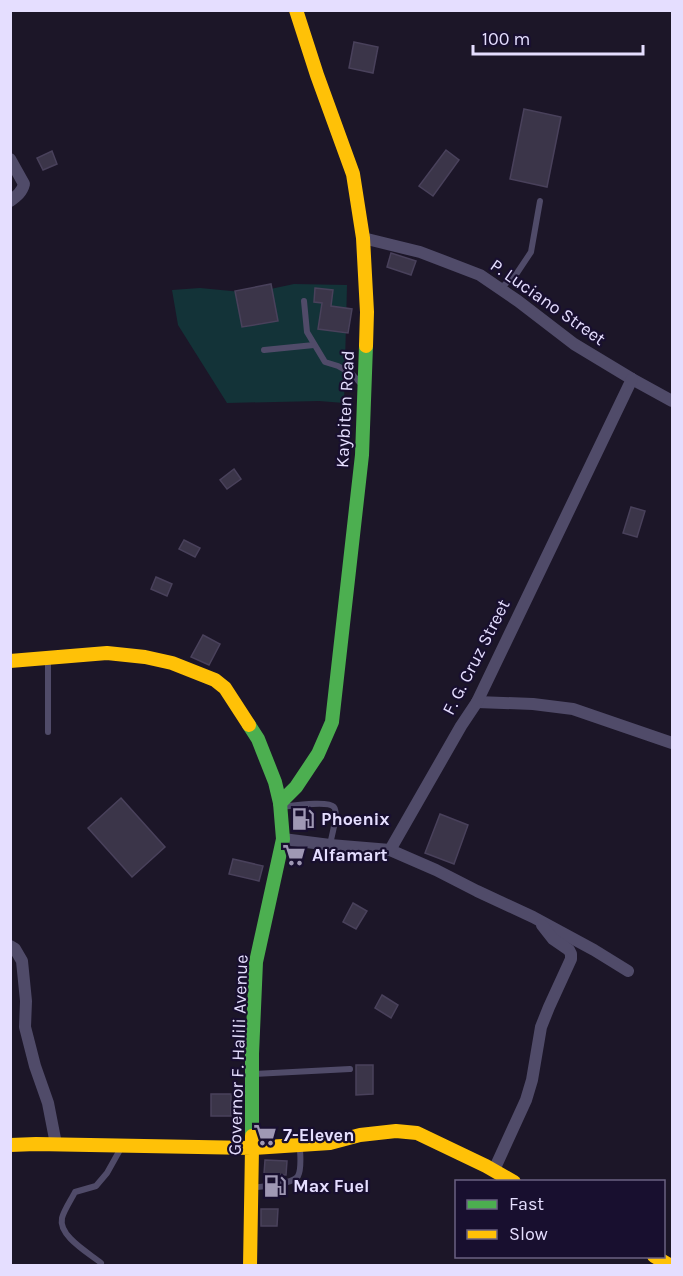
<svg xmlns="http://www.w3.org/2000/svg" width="683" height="1276" viewBox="0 0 683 1276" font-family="Karla,sans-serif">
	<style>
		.green { fill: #133338 }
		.building { fill: #3b3549; stroke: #49415b; stroke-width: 1.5 }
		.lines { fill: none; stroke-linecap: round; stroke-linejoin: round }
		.lane { stroke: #504b69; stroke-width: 6 }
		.street { stroke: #504b69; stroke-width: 12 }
		.fast { stroke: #4caf50; stroke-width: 14 }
		.slow { stroke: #ffc107; stroke-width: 14 }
		.labels { text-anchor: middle; stroke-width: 4.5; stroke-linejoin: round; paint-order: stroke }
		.street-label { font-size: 18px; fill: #e5deff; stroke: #180f2f }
		.poi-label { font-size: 18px; font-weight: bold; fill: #e5deff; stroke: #180f2f; text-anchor: start }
	</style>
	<rect width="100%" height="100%" fill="#1c1628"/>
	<polygon class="green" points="294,284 347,285 344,403 319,401 227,403 178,325 172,290 200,288 252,293"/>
	<g class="building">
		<polygon points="354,42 378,47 373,73 349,68"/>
		<polygon points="524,109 561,117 547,187 510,179"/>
		<polygon points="446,150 459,160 433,196 419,186"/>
		<polygon points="52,151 57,164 43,170 37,158"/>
		<polygon points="391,253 416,261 411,275 387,267"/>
		<polygon points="271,284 278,321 242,327 235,291"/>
		<polygon points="315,288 333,290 331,306 352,309 348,333 318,329 322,303 314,302"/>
		<polygon points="234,469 241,479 227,489 220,480"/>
		<polygon points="631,507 645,511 637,537 623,533"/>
		<polygon points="184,540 200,548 195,557 179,549"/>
		<polygon points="156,577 172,584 167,596 151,589"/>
		<polygon points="203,635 220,644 209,665 191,657"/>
		<polygon points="121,798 165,847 132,877 88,828"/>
		<polygon points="440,814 468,825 454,864 425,853"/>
		<polygon points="233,859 263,866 259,881 229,874"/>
		<polygon points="353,903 367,911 356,929 343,922"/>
		<polygon points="382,995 398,1005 391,1018 375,1008"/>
		<polygon points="356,1065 373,1065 373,1094 356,1095"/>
		<rect x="211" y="1094" width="20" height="22"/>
		<polygon points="265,1160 287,1161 286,1175 264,1174"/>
		<polygon points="261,1209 278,1209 277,1226 261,1226"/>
	</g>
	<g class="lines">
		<g class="lane">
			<polyline points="500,289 517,273 531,252 540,201"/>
			<polyline points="304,301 307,332 325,362 338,366 352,374 362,385"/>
			<polyline points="264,350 314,345"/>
			<polyline points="48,661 48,732"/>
			<path d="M281,807C291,806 328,800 334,807C339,812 331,838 330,845"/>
			<polyline points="253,1074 350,1069"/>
			<path d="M252,1188C262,1186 292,1185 298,1176C302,1169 300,1155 300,1147"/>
			<path d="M101,1263C89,1253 58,1236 62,1218C64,1210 71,1200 75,1192L96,1186L107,1173L121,1148"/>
		</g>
		<g class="street">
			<path d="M10,159L24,184C22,192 17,196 10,201"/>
			<polyline points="363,238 420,252 480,275 518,301 574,344 632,379 672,401"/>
			<polyline points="477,702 533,704 573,709 672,743"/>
			<polyline points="283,839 330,845 390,850 436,870 477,891 533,917 594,950 628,971"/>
			<polyline points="390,850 461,726 477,702 632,379"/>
			<polyline points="10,946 15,949 22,961 26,1001 25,1027 35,1066 48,1103 56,1144"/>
			<polyline points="494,1170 526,1100 532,1080 541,1027 549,1007 571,959 571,954 569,950 553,939 542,925"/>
		</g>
		<g class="fast">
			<polyline points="249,725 258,739 275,782 280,803 283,839 256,962 252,1054 252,1136"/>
			<polyline points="280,803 296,787 318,754 332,722 362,455 366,346"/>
		</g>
		<g class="slow">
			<polyline points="296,10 317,75 353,174 363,238 367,312 366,346"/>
			<polyline points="10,661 107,653 145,657 172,663 215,680 225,688 249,725"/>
			<polyline points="252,1136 252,1148 330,1143 360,1135 396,1131 417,1133 486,1166 514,1182"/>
			<polyline points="10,1145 36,1144 252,1148 250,1266"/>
			<polyline points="654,1256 671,1266"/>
		</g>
	</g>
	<defs>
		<g id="fuel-bare" transform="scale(1.8)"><path d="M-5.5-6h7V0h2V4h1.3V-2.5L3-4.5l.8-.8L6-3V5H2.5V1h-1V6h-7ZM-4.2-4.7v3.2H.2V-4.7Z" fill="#9f98b4" stroke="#180f2f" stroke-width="2.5" paint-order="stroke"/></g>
		<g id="supermarket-bare" transform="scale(1.8)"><path d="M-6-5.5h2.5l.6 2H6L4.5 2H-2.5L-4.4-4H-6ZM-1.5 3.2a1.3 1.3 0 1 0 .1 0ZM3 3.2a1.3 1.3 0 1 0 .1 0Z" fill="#9f98b4" stroke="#180f2f" stroke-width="2.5" paint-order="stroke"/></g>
	</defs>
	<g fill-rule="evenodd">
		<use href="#fuel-bare" x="303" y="819"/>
		<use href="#supermarket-bare" x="294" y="855"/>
		<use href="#supermarket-bare" x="265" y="1135"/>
		<use href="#fuel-bare" x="275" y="1186"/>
	</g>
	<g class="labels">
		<g class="street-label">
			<text transform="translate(548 302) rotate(35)" y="6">P. Luciano Street</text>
			<text transform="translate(345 409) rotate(-87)" y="6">Kaybiten Road</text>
			<text transform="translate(476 657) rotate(-63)" y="6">F. G. Cruz Street</text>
			<text transform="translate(238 1055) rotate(-88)" y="6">Governor F. Halili Avenue</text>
		</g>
		<g class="poi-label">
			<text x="321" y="825">Phoenix</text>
			<text x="312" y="861">Alfamart</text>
			<text x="283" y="1141">7-Eleven</text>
			<text x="293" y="1192">Max Fuel</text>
		</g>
	</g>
	<rect width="683" height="1276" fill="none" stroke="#e5deff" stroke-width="24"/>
	<rect x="455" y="1180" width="210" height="78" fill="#180f2f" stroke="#6a6282" stroke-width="1.5"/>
	<rect x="467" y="1200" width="30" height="9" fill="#4caf50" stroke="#6a6282" stroke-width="1.5"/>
	<text x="509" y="1210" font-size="18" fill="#e5deff">Fast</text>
	<rect x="467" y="1230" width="30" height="9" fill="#ffc107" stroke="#6a6282" stroke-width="1.5"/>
	<text x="509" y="1240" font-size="18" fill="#e5deff">Slow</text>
	<path d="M473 45v9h170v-9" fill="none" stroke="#e5deff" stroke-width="3"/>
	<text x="482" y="45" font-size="18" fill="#e5deff" stroke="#180f2f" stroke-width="4.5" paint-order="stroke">100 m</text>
</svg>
